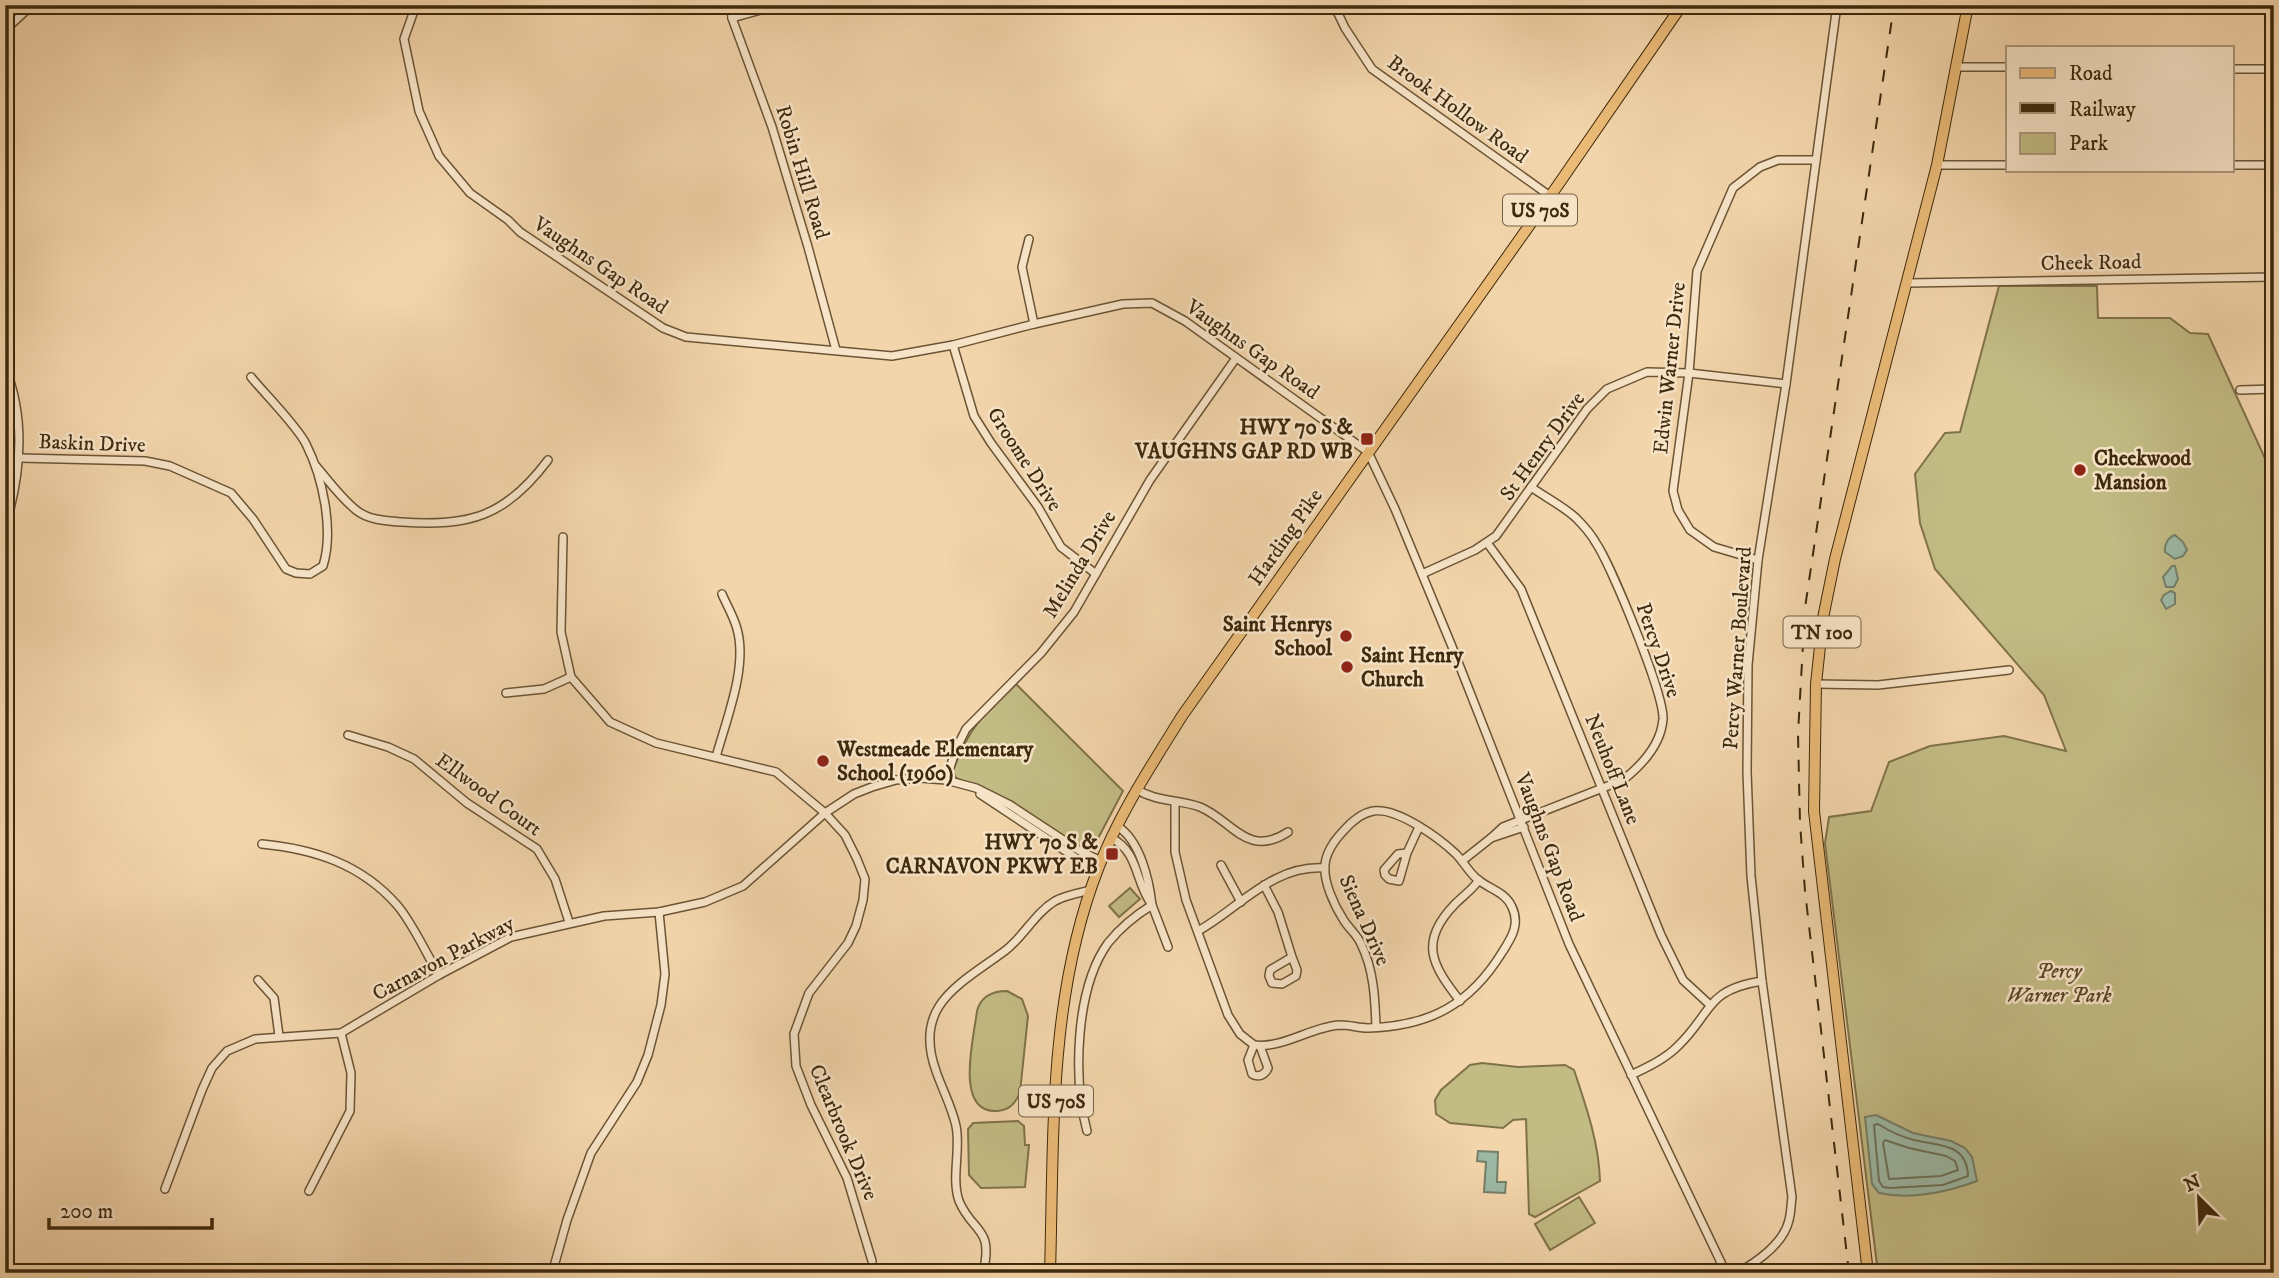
<svg xmlns="http://www.w3.org/2000/svg" width="2279" height="1278" viewBox="0 0 2279 1278" font-family="'IM FELL DW Pica',serif">
	<style>
		.green { fill: #c2bb84; stroke: #807248; stroke-width: 2 }
		.water { fill: #9cb9a6; stroke: #767f68; stroke-width: 2 }
		.lines { fill: none; stroke-linecap: round; stroke-linejoin: round }
		.shore { stroke: #6d7159; stroke-width: 2 }
		.minor-casing { stroke: #6b5434; stroke-width: 10 }
		.major-casing { stroke: #3e290c; stroke-width: 12 }
		.minor { stroke: #f7e4c8; stroke-width: 7 }
		.major { stroke: #eaba76; stroke-width: 10 }
		.rail { stroke: #3e290c; stroke-width: 2; stroke-dasharray: 12 12; stroke-linecap: butt }
		.poi-dot { fill: #8f2418; stroke: #f7e4c8; stroke-width: 2.5 }
		.labels { text-anchor: middle; stroke-width: 5; stroke-linejoin: round; paint-order: stroke }
		.shield { fill: #f7e4c8; stroke: #766144; stroke-width: 2 }
		.shield-label { font-size: 19px; font-weight: bold; fill: #3e290c }
		.street-label { font-size: 21px; fill: #3e290c; stroke: #f7e4c8 }
		.poi-label { font-size: 21px; font-weight: bold; fill: #3e290c; stroke: #f7e4c8; text-anchor: end }
		.park-label { font-size: 21px; font-style: italic; fill: #584624; stroke: #f7e4c8 }
	</style>
	<rect width="100%" height="100%" fill="#f3d5ab"/>
	<filter id="stains"><feTurbulence type="fractalNoise" baseFrequency=".00286" numOctaves="4"/><feColorMatrix values="0 0 0 0 .2 0 0 0 0 .09 0 0 0 0 .02 0 0 0 .5 -.17"/></filter>
	<radialGradient id="worn" r=".72"><stop offset=".6" stop-color="#630" stop-opacity="0"/><stop offset="1" stop-color="#630" stop-opacity=".3"/></radialGradient>
	<g class="green">
		<polygon points="1999,286 2097,286 2098,318 2170,318 2190,333 2208,334 2274,478 2274,1273 1878,1273 1825,843 1829,817 1871,811 1889,762 1930,746 2004,736 2066,751 2044,695 1935,569 1920,523 1915,474 1945,433 1960,432"/>
		<path d="M1016,684L1123,791L1094,846L1079,847L1011,801L956,778L953,771C968,728 984,714 1016,684Z"/>
		<polygon points="1130,888 1140,899 1119,917 1109,906"/>
		<path d="M1007,991L1022,999L1028,1016L1020,1092C1016,1103 1008,1111 996,1111C954,1112 974,1037 977,1011C981,996 992,991 1007,991Z"/>
		<path d="M1482,1063L1518,1067L1565,1065L1574,1070C1586,1106 1599,1143 1600,1181L1535,1217L1529,1214L1526,1119L1513,1120L1503,1128L1450,1123L1436,1114L1435,1100L1441,1090L1470,1065Z"/>
		<polygon points="1018,1121 1024,1126 1025,1145 1029,1145 1025,1187 981,1188 969,1175 968,1129 973,1123"/>
		<polygon points="1579,1197 1595,1223 1550,1250 1535,1224"/>
	</g>
	<g class="water">
		<path d="M2175,535L2183,542L2187,550L2183,556L2175,559L2165,552C2164,545 2168,537 2175,535Z"/>
		<polygon points="2172,566 2175,566 2178,579 2174,587 2166,587 2163,577"/>
		<polygon points="2171,591 2175,593 2175,604 2166,609 2161,600 2164,595"/>
		<path d="M1876,1115L1913,1133L1951,1141L1965,1148L1972,1157L1977,1181C1948,1192 1910,1200 1879,1193L1872,1184L1865,1117Z"/>
		<polygon points="1478,1151 1498,1152 1497,1182 1506,1182 1505,1193 1484,1192 1486,1162 1477,1161"/>
	</g>
	<g class="lines">
		<g class="shore">
			<path d="M1874,1125L1878,1124C1889,1131 1902,1137 1914,1140C1939,1146 1967,1143 1968,1176L1943,1185L1890,1188L1883,1187L1879,1181Z"/>
			<polygon points="1885,1140 1909,1148 1946,1156 1955,1161 1958,1170 1941,1176 1889,1179 1883,1143"/>
		</g>
		<g class="minor-casing">
			<g id="minor">
				<polyline points="416,5 404,39 419,111 439,156 470,193 508,220 520,232 663,328 686,337 892,356 953,345 1034,324 1123,304 1152,303 1185,321 1368,452 1395,509 1451,644 1569,944 1726,1273"/>
				<polyline points="731,5 732,18 772,127 808,247 836,350"/>
				<polyline points="1334,5 1345,28 1372,69 1550,196"/>
				<polyline points="732,18 779,5"/>
				<polyline points="5,30 32,5"/>
				<polyline points="1956,67 2008,67"/>
				<polyline points="2232,69 2274,69"/>
				<polyline points="1937,165 2008,165"/>
				<polyline points="2232,165 2274,165"/>
				<polyline points="1029,239 1022,267 1034,324"/>
				<polyline points="1908,283 2274,277"/>
				<polyline points="953,345 974,416 991,443 1038,507 1061,547 1096,574"/>
				<path d="M5,367C26,419 21,475 5,527"/>
				<polyline points="2240,390 2274,389"/>
				<path d="M19,458L145,461L170,466L231,493L253,519L286,569L296,573L310,574L323,566C334,530 323,478 306,444C297,426 265,394 251,377"/>
				<path d="M316,466C328,480 341,498 356,510C368,520 387,521 402,522C470,527 506,516 548,460"/>
				<polyline points="563,537 561,632 571,677 610,722 656,743 776,772 825,813 845,835 857,859 865,879 863,900 856,926 848,943 809,993 794,1034 796,1066 811,1105 847,1178 872,1261"/>
				<polyline points="1488,544 1521,589 1661,935 1683,980 1709,1004"/>
				<polyline points="1758,560 1714,547 1690,530 1678,510 1673,491 1689,373 1697,271 1733,188 1760,167 1778,160 1816,160"/>
				<polyline points="1422,574 1475,550 1496,536 1587,409 1607,389 1647,372 1689,373 1786,384"/>
				<polyline points="1816,684 1878,685 2009,670"/>
				<polyline points="506,693 544,689 571,677"/>
				<polyline points="348,735 388,747 414,759 467,803 537,849 555,879 569,922"/>
				<path d="M716,757C726,720 748,667 737,629C734,617 727,606 722,594"/>
				<polyline points="946,780 956,749 966,729 1041,653 1074,612 1150,480 1236,358"/>
				<path d="M1136,789C1156,802 1178,799 1200,807C1232,820 1247,859 1288,832"/>
				<polyline points="980,794 1097,872"/>
				<path d="M1175,802V852L1186,900L1228,1015L1240,1034L1254,1045C1283,1049 1312,1026 1341,1025C1350,1025 1359,1028 1368,1028C1430,1026 1470,1005 1503,951C1512,937 1520,924 1512,907C1505,891 1488,889 1476,878C1468,871 1463,861 1456,854C1439,838 1397,807 1373,811C1363,813 1357,818 1350,824C1339,835 1327,848 1325,864C1323,881 1334,905 1343,919C1348,928 1357,934 1361,944C1374,970 1375,999 1376,1027"/>
				<path d="M1524,827L1491,838L1503,827L1623,780C1642,765 1661,745 1663,719C1664,694 1612,567 1596,543C1591,534 1583,525 1576,518C1563,506 1545,497 1531,487"/>
				<path d="M1111,838C1139,851 1135,883 1152,905C1149,879 1140,840 1117,826"/>
				<path d="M262,844C314,849 361,864 397,905C412,922 427,955 439,975"/>
				<polyline points="1407,853 1399,881 1389,879 1385,875 1384,870 1398,854 1407,853 1419,827"/>
				<polyline points="1462,861 1491,838"/>
				<polyline points="1221,865 1241,902"/>
				<polyline points="1264,885 1278,912 1292,957 1270,970 1269,976 1272,983 1282,984 1296,976 1297,970 1292,957"/>
				<path d="M1198,931C1239,908 1274,864 1325,868"/>
				<polyline points="258,980 274,998 279,1036"/>
				<path d="M1460,1001C1432,965 1418,942 1455,904C1463,896 1472,890 1479,880"/>
				<path d="M1254,1045L1248,1060L1252,1074C1258,1078 1265,1075 1268,1068L1260,1046"/>
				<path d="M1631,1075C1648,1067 1665,1059 1678,1046C1713,1012 1705,990 1762,981"/>
				<path d="M1087,1131C1073,1079 1075,989 1108,943C1120,928 1136,915 1152,905L1168,947"/>
				<polyline points="165,1189 202,1090 212,1068 227,1051 255,1039 341,1033 439,975 511,937 604,916 659,912 705,902 743,886 825,813 854,794 872,787 896,780 920,778 946,780 976,788 1010,805 1080,851 1101,861"/>
				<polyline points="309,1191 350,1111 351,1073 341,1033"/>
				<polyline points="531,1273 553,1270 567,1220 591,1153 637,1082 648,1055 661,1005 665,974 659,912"/>
				<path d="M983,1273C994,1226 973,1234 959,1201C951,1177 961,1150 956,1126C952,1107 942,1089 936,1071C912,1004 961,984 1006,950C1024,936 1035,913 1055,901C1066,895 1079,893 1091,890"/>
				<path d="M1737,1273C1757,1262 1784,1243 1789,1220C1791,1213 1791,1204 1792,1197L1762,981L1751,876L1747,772L1748,665L1758,560L1786,384L1837,5"/>
			</g>
		</g>
		<g class="major-casing">
			<g id="major">
				<path d="M1050,1273C1054,1137 1048,998 1098,869C1119,814 1151,766 1182,716L1558,185L1682,5"/>
				<polyline points="1868,1273 1814,811 1816,684 1823,618 1835,559 1937,165 1968,5"/>
			</g>
		</g>
		<use href="#minor" class="minor"/>
		<use href="#major" class="major"/>
		<polyline class="rail" points="1849,1273 1805,891 1800,823 1798,734 1805,608 1894,5"/>
	</g>
	<g class="poi-dot">
		<rect x="1360" y="432" width="14" height="14" rx="3.5"/>
		<circle cx="2080" cy="470" r="7"/>
		<circle cx="1346" cy="636" r="7"/>
		<circle cx="1347" cy="667" r="7"/>
		<circle cx="823" cy="761" r="7"/>
		<rect x="1105" y="847" width="14" height="14" rx="3.5"/>
	</g>
	<g class="labels">
		<g class="shield">
			<rect x="1503" y="194.5" width="74" height="31" rx="5"/>
			<rect x="1783.5" y="616.5" width="77" height="31" rx="5"/>
			<rect x="1019" y="1085.5" width="74" height="31" rx="5"/>
		</g>
		<g class="shield-label">
			<text x="1540" y="217">US 70S</text>
			<text x="1822" y="639">TN 100</text>
			<text x="1056" y="1108">US 70S</text>
		</g>
		<g class="street-label">
			<text transform="translate(1458 109) rotate(36)" y="7">Brook Hollow Road</text>
			<text transform="translate(803 172) rotate(73)" y="7">Robin Hill Road</text>
			<text transform="translate(2091 262) rotate(-1)" y="7">Cheek Road</text>
			<text transform="translate(601 265) rotate(34)" y="7">Vaughns Gap Road</text>
			<text transform="translate(1253 349) rotate(35)" y="7">Vaughns Gap Road</text>
			<text transform="translate(1669 368) rotate(-84)" y="7">Edwin Warner Drive</text>
			<text transform="translate(92 443) rotate(2)" y="7">Baskin Drive</text>
			<text transform="translate(1542 446) rotate(-54)" y="7">St Henry Drive</text>
			<text transform="translate(1025 459) rotate(57)" y="7">Groome Drive</text>
			<text transform="translate(1285 537) rotate(-55)" y="7">Harding Pike</text>
			<text transform="translate(1079 564) rotate(-59)" y="7">Melinda Drive</text>
			<text transform="translate(1737 648) rotate(-86)" y="7">Percy Warner Boulevard</text>
			<text transform="translate(1659 650) rotate(71)" y="7">Percy Drive</text>
			<text transform="translate(1613 769) rotate(68)" y="7">Neuhoff Lane</text>
			<text transform="translate(489 794) rotate(36)" y="7">Ellwood Court</text>
			<text transform="translate(1550 847) rotate(69)" y="7">Vaughns Gap Road</text>
			<text transform="translate(1365 920) rotate(66)" y="7">Siena Drive</text>
			<text transform="translate(443 958) rotate(-28)" y="7">Carnavon Parkway</text>
			<text transform="translate(844 1132) rotate(67)" y="7">Clearbrook Drive</text>
		</g>
		<g class="poi-label">
			<text x="1353" y="434">HWY 70 S &amp;<tspan x="1353" dy="24">VAUGHNS GAP RD WB</tspan></text>
			<text x="2094" y="465" text-anchor="start">Cheekwood<tspan x="2094" dy="24">Mansion</tspan></text>
			<text x="1332" y="631">Saint Henrys<tspan x="1332" dy="24">School</tspan></text>
			<text x="1361" y="662" text-anchor="start">Saint Henry<tspan x="1361" dy="24">Church</tspan></text>
			<text x="837" y="756" text-anchor="start">Westmeade Elementary<tspan x="837" dy="24">School (1960)</tspan></text>
			<text x="1098" y="849">HWY 70 S &amp;<tspan x="1098" dy="24">CARNAVON PKWY EB</tspan></text>
		</g>
		<g class="park-label">
			<text x="2059" y="978">Percy<tspan x="2059" dy="24">Warner Park</tspan></text>
		</g>
	</g>
	<rect width="2279" height="1278" fill="none" stroke="#f3d5ab" stroke-width="28"/>
	<rect x="7" y="7" width="2265" height="1264" fill="none" stroke="#3e290c" stroke-width="3.5"/>
	<rect x="14" y="14" width="2251" height="1250" fill="none" stroke="#3e290c" stroke-width="2"/>
	<rect x="2006" y="46" width="228" height="126" fill="#f7e4c8" stroke="#ad997d" stroke-width="2"/>
	<rect x="2020" y="68" width="35" height="10" fill="#eaba76" stroke="#ad997d" stroke-width="2"/>
	<text x="2069" y="80" font-size="21" fill="#3e290c">Road</text>
	<rect x="2020" y="103" width="35" height="10" fill="#3e290c" stroke="#ad997d" stroke-width="2"/>
	<text x="2069" y="116" font-size="21" fill="#3e290c">Railway</text>
	<rect x="2020" y="133" width="35" height="21" fill="#c2bb84" stroke="#ad997d" stroke-width="2"/>
	<text x="2069" y="150" font-size="21" fill="#3e290c">Park</text>
	<g transform="translate(2199 1198) rotate(336)" stroke="#f7e4c8" stroke-width="5" paint-order="stroke">
	<path d="M0-5L12 26L0 18L-12 26Z" fill="#3e290c"/>
	<text y="-10" font-size="19" font-weight="bold" text-anchor="middle" fill="#3e290c">N</text>
	</g>
	<path d="M49 1218v10h163v-10" fill="none" stroke="#3e290c" stroke-width="3.5"/>
	<text x="60" y="1218" font-size="21" fill="#3e290c" stroke="#f7e4c8" stroke-width="5" paint-order="stroke">200 m</text>
	<rect width="100%" height="100%" filter="url(#stains)"/>
	<rect width="100%" height="100%" fill="url(#worn)"/>
</svg>
